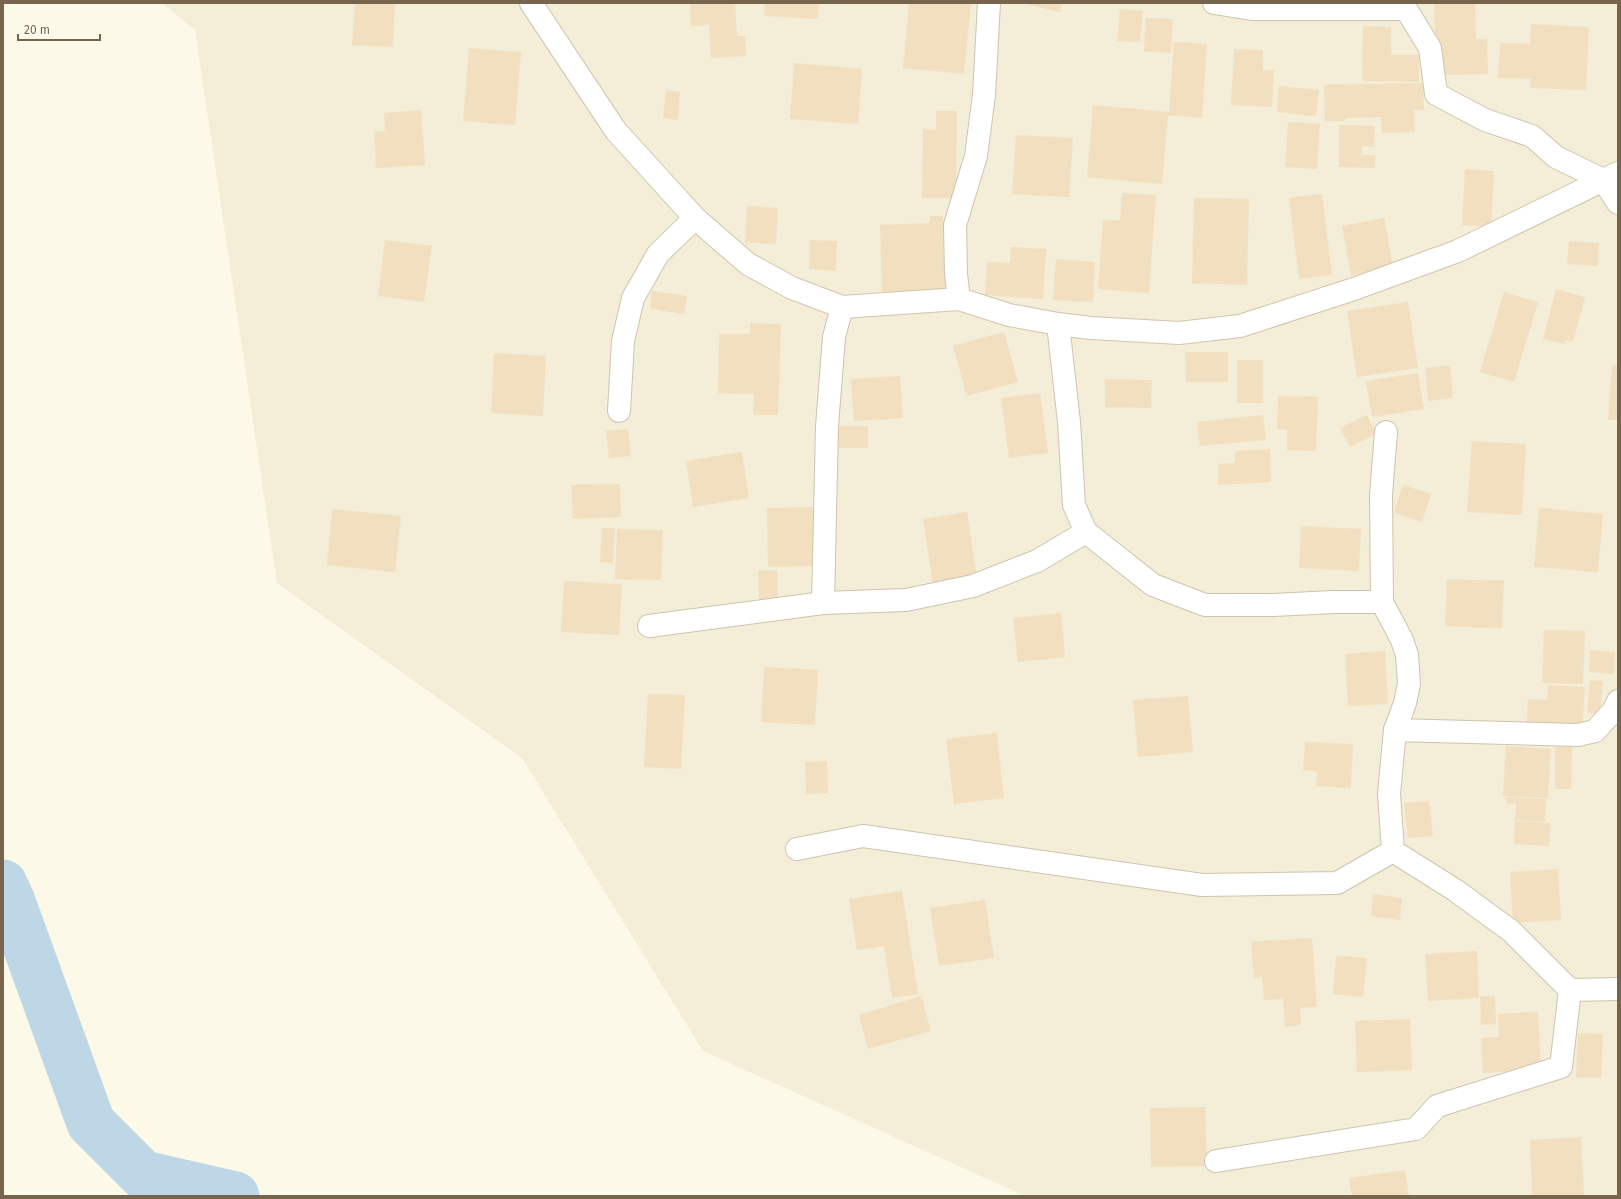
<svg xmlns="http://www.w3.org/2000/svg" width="1621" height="1199" viewBox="0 0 1621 1199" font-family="'Fira Sans',sans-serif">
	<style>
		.residential { fill: #f4edd7 }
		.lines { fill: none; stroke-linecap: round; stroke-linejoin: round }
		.river { stroke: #bdd7e6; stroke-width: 49 }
		.building { fill: #f1dfc0 }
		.street-casing { stroke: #cec4ae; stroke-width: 24 }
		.secondary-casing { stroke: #d1c5ab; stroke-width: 24 }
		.street { stroke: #fff; stroke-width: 22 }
		.secondary { stroke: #fff; stroke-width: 22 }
	</style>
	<rect width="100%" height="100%" fill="#fcf9e8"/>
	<polygon class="residential" points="162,3 1618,3 1618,1196 1025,1196 703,1051 522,758 277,583 195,30"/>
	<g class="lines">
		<polyline class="river" points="3,884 10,899 91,1123 143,1175 235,1196"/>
	</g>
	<g class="building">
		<polygon points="355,3 395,3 393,47 352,45"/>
		<polygon points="690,3 735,3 737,36 745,36 746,56 711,58 709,25 691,26"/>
		<polygon points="765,3 819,3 818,19 764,16"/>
		<polygon points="909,3 971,4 964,74 903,68"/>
		<polygon points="1021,3 1062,3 1060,12"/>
		<polygon points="1434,3 1475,3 1476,39 1487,39 1488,74 1436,75"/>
		<polygon points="1120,9 1143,11 1140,42 1117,41"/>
		<polygon points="1146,18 1173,19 1171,53 1144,51"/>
		<polygon points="1531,24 1589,27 1586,90 1530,88 1531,79 1498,78 1500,43 1530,44"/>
		<polygon points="1363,26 1391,27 1391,55 1419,55 1419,82 1362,81"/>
		<polygon points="1174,42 1207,44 1202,118 1168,115 1162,184 1087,177 1093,105 1169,112"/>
		<polygon points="469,48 521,52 515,125 463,121"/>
		<polygon points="1234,49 1263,50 1263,70 1274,70 1272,107 1231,105"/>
		<polygon points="794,63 862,69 858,124 790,119"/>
		<polygon points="1423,83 1424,110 1414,110 1415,132 1382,133 1381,117 1345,118 1345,121 1325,121 1324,85"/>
		<polygon points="1279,86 1319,90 1316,116 1277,112"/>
		<polygon points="666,90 680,92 678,120 663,118"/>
		<polygon points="421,110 425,165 376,168 374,132 385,131 384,113"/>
		<polygon points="936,111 957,111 956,198 922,198 923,129 936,130"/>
		<polygon points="1288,122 1320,124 1317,169 1285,167"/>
		<polygon points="1339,125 1375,126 1374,147 1362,146 1362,155 1375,155 1375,168 1339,167"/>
		<polygon points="1016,135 1073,138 1069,197 1012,194"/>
		<polygon points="1465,169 1494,171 1491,227 1462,225"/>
		<polygon points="1122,193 1156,195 1149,293 1098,289 1103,220 1120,221"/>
		<polygon points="1322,194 1332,275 1299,279 1289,198"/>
		<polygon points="1194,198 1249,199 1247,285 1192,283"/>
		<polygon points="747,206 778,208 776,244 745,242"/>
		<polygon points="930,216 943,216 945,290 882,292 880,225 930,223"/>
		<polygon points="1384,218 1393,267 1351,275 1342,226"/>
		<polygon points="385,240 432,246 424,302 378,296"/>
		<polygon points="810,240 837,241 836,271 809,269"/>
		<polygon points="1569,241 1599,243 1598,266 1567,264"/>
		<polygon points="1011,247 1046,249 1043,299 985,295 987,262 1010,263"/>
		<polygon points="1056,259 1095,262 1093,302 1053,300"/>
		<polygon points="1556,289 1585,297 1573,342 1566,340 1565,344 1543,339"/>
		<polygon points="652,291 687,296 684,314 650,309"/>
		<polygon points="1504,292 1538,302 1514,382 1480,372"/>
		<polygon points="1408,302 1418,368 1357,377 1347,311"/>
		<polygon points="750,323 781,324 778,415 753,415 754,394 718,393 719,334 750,334"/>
		<polygon points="1004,332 1018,382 967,396 953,346"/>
		<polygon points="1185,352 1228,352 1228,382 1186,382"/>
		<polygon points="494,353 546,356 543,416 491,413"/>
		<rect x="1237" y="360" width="26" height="43"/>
		<polygon points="1450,365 1453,398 1428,401 1425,368"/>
		<polygon points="1612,365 1618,366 1618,420 1608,420"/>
		<polygon points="1418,373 1424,409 1372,417 1366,381"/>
		<polygon points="900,376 903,418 854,421 851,379"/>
		<polygon points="1105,379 1152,380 1151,408 1105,407"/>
		<polygon points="1040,393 1048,453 1009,458 1001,398"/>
		<polygon points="1278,396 1318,397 1316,451 1287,450 1287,430 1277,429"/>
		<polygon points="1263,415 1266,440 1200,446 1197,422"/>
		<polygon points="1367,415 1376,434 1350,447 1340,428"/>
		<rect x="837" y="426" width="31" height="22"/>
		<polygon points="628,429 631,456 609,458 606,431"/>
		<polygon points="1472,441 1526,444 1522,515 1467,512"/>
		<polygon points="1270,449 1271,482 1218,485 1218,464 1235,463 1235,451"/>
		<polygon points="742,452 749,498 693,507 686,461"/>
		<polygon points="620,484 621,517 573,519 571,485"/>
		<polygon points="1403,485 1431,494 1422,522 1394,513"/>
		<polygon points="814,507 815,566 768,567 767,508"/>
		<polygon points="1539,508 1603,514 1598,572 1534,567"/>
		<polygon points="332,509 401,516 395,572 327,565"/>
		<polygon points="967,512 977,578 933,584 923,519"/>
		<polygon points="1301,526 1361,529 1359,571 1299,568"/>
		<polygon points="602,528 615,528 613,563 600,562"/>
		<polygon points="617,529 663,530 661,580 615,579"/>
		<polygon points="777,570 778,600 759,601 758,571"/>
		<polygon points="1447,579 1504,581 1502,628 1445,626"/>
		<polygon points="564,581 622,584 619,635 561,632"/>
		<polygon points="1061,613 1065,657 1018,662 1013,618"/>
		<polygon points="1544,630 1585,631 1583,684 1542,683"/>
		<polygon points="1590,650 1615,652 1614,674 1589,672"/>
		<polygon points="1385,651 1388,704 1348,706 1345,654"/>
		<polygon points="764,667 818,670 815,725 761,722"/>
		<polygon points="1590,680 1603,681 1600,714 1587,713"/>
		<polygon points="1548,685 1585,687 1582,731 1526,728 1528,699 1547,700"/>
		<polygon points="648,694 685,695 681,769 644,767"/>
		<polygon points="1188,696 1193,752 1138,757 1133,700"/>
		<polygon points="997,733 1004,798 954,804 946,739"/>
		<polygon points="1305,742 1353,744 1351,788 1316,786 1317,771 1303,770"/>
		<polygon points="1506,746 1551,749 1548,798 1503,796"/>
		<polygon points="1555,747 1572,747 1571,789 1555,789"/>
		<polygon points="827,761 828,793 806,794 805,762"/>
		<polygon points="1506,797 1546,799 1545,822 1515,820 1516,804 1506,803"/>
		<polygon points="1429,801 1433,836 1408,838 1404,803"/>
		<polygon points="1515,821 1551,823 1549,846 1514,844"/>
		<polygon points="1558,869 1561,920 1513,923 1510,872"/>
		<polygon points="902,891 918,994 892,998 884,946 857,950 849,899"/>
		<polygon points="1373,894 1402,898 1400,920 1371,916"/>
		<polygon points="985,900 994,958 939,966 930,908"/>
		<polygon points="1312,938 1317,1007 1300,1008 1301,1025 1285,1027 1283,999 1264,1000 1262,977 1254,978 1251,942"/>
		<polygon points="1477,951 1479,998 1428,1001 1425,954"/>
		<polygon points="1336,956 1367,958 1363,997 1333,994"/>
		<polygon points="921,996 931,1031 868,1049 859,1015"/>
		<polygon points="1495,996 1496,1024 1481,1025 1480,997"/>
		<polygon points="1538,1012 1541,1070 1483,1073 1481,1038 1499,1037 1498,1014"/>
		<polygon points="1410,1019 1412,1070 1357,1072 1355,1021"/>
		<polygon points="1578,1033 1603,1034 1601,1078 1576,1077"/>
		<polygon points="1205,1107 1207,1166 1151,1167 1150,1108"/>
		<polygon points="1581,1137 1584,1196 1532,1196 1530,1140"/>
		<polygon points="1405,1170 1409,1196 1352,1196 1349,1178"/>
	</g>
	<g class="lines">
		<g class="street-casing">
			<g id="street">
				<polyline points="1214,3 1252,9 1406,9 1430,48 1436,94 1485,120 1532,136 1556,157 1603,180 1618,203"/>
				<polyline points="959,299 956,274 955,225 976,156 984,95 989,3"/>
				<polyline points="1058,324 1069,422 1074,505 1086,532 1153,585 1205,605 1273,605 1333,602 1382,602 1402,640 1407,655 1409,684 1405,703 1395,730 1389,794 1393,851 1455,890 1511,931 1570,990 1618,989"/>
				<polyline points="619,411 623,341 633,298 658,254 695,218"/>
				<polyline points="1382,602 1381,495 1386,432"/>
				<polyline points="823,603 827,426 834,337 842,307"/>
				<polyline points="649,626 823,603 906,600 973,586 1037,561 1086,532"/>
				<polyline points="1395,730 1578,735 1595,731 1614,710 1618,701"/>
				<polyline points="797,849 863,836 1202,885 1337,883 1393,851"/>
				<polyline points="1216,1161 1416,1129 1437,1106 1561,1067 1570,990"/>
			</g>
		</g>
		<g class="secondary-casing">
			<polyline id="secondary" points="531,3 616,131 695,218 748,264 792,288 842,307 959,299 1009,315 1058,324 1091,328 1179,333 1240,326 1354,289 1458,251 1618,173"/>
		</g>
		<use href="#street" class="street"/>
		<use href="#secondary" class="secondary"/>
	</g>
	<rect width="1621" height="1199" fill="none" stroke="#76654c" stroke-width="8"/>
	<path d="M18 34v6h82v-6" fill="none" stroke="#76654c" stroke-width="2"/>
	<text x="24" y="34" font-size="12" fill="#76654c" stroke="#fffcef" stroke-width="3" paint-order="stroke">20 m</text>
</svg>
